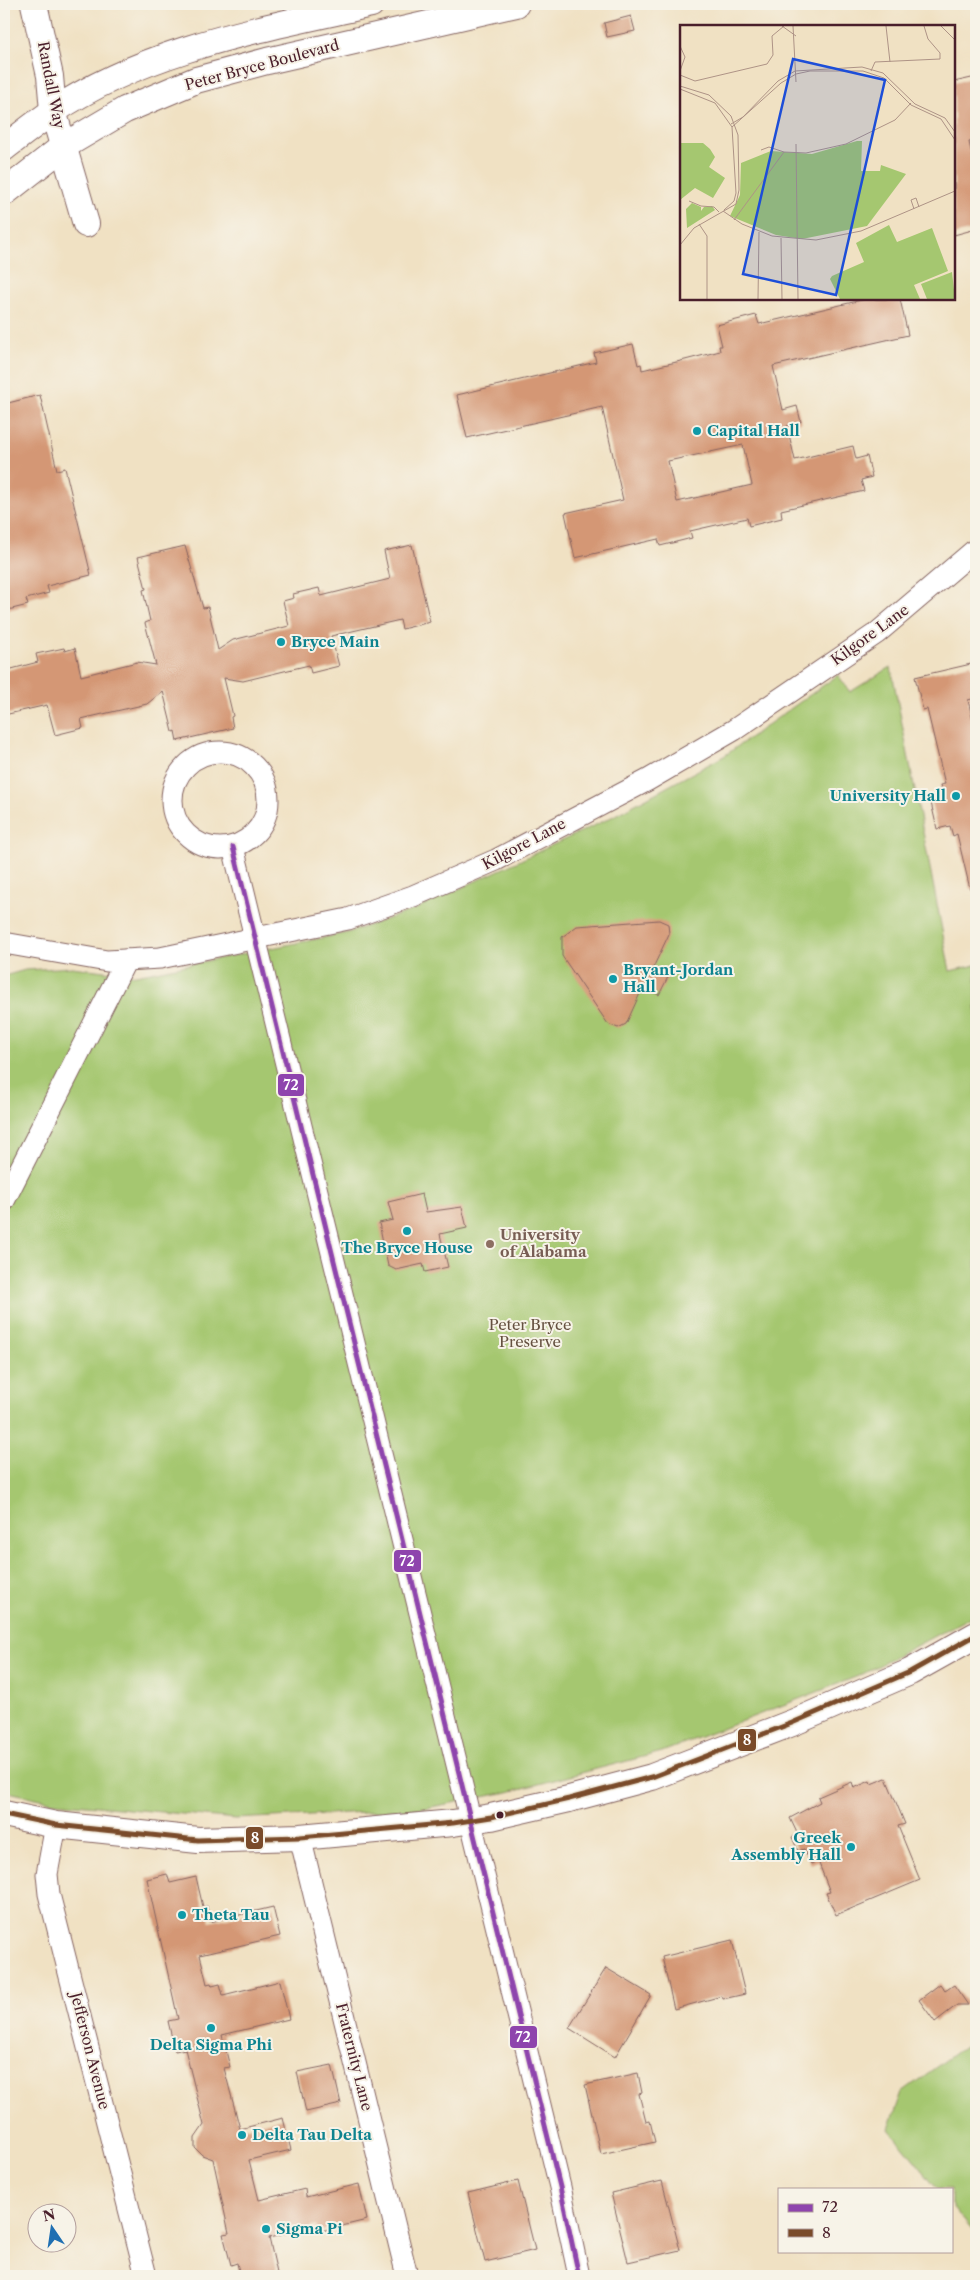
<svg xmlns="http://www.w3.org/2000/svg" width="980" height="2280" viewBox="0 0 980 2280" font-family="'Libre Caslon Text',serif">
	<style>
		.green { fill: #a5c770; stroke: #78734e }
		.building { fill: #d49775; fill-rule: evenodd }
		.lines { fill: none; stroke-linecap: round; stroke-linejoin: round }
		.minor-casing { stroke: #846360; stroke-width: 23 }
		.tertiary-casing { stroke: #846360; stroke-width: 28 }
		.minor { stroke: #fff; stroke-width: 21 }
		.tertiary { stroke: #fff; stroke-width: 26 }
		.bus-1-casing { stroke: #f7f3e8; stroke-width: 9 }
		.bus-2-casing { stroke: #f7f3e8; stroke-width: 9 }
		.bus-1 { stroke: #8e44ad; stroke-width: 5 }
		.bus-2 { stroke: #7a4b2a; stroke-width: 5 }
		.culture-dot { fill: #0f9aa8; stroke: #f7f3e8; stroke-width: 2 }
		.education-dot { fill: #8d6e63; stroke: #f7f3e8; stroke-width: 2 }
		.bus-dot { fill: #4a1f2b; stroke: #f7f3e8; stroke-width: 2 }
		.labels { text-anchor: middle; stroke-width: 4; stroke-linejoin: round; paint-order: stroke }
		.street-label { font-size: 15px; fill: #4a1f2b; stroke: #f7f3e8 }
		.culture-label { font-size: 15px; font-weight: bold; fill: #0d838f; stroke: #f7f3e8; text-anchor: start }
		.education-label { font-size: 15px; font-weight: bold; fill: #785e54; stroke: #f7f3e8; text-anchor: start }
		.park-label { font-size: 15px; fill: #655140; stroke: #f7f3e8 }
		.inset-road { fill: none; stroke: #ae9386; stroke-width: 1 }
		.view { fill: #1d4ed8; fill-opacity: 0.15; stroke: #1d4ed8; stroke-width: 2.5 }
		.inset-edge { fill: none; stroke: #4a1f2b; stroke-width: 2.5 }
		.line-badge { stroke: #f7f3e8; stroke-width: 2 }
		.badge-label { font-size: 14px; text-anchor: middle; font-weight: bold; fill: #fff }
	</style>
	<rect width="100%" height="100%" fill="#f7f3e8"/>
	<filter id="ink" filterUnits="userSpaceOnUse"><feTurbulence type="fractalNoise" baseFrequency=".02" numOctaves="2"/><feDisplacementMap in="SourceGraphic" scale="10" xChannelSelector="R" yChannelSelector="G"/><feConvolveMatrix kernelMatrix="1 2 1 2 8 2 1 2 1" color-interpolation-filters="sRGB"/></filter>
	<filter id="wash" filterUnits="userSpaceOnUse"><feTurbulence type="fractalNoise" baseFrequency=".0096" numOctaves="4" result="noise"/><feDisplacementMap in="SourceGraphic" scale="20" xChannelSelector="R" yChannelSelector="G"/><feGaussianBlur stdDeviation="1.12" result="paint"/><feColorMatrix in="noise" values="0 0 0 0 0 0 0 0 0 0 0 0 0 0 0 0 0 1.4 0 .05"/><feComposite in="paint" operator="in"/></filter>
	<g filter="url(#wash)">
		<rect width="100%" height="100%" fill="#f0e1c3"/>
		<g class="green">
			<polygon points="891,667 950,971 976,965 976,1614 861,1675 662,1752 508,1792 421,1809 236,1819 54,1802 4,1791 4,976 25,970 72,967 136,975 347,933 416,909 606,820 724,756 838,675 850,692"/>
			<polygon points="976,2038 976,2235 951,2205 951,2189 938,2189 889,2129 902,2092"/>
		</g>
		<g id="blocks">
			<g class="building">
				<polygon points="631,16 635,31 607,37 604,23"/>
				<polygon points="976,77 976,140 969,142 976,173 976,229 954,235 954,82"/>
				<path d="M866,299H900L908,335L773,366L783,410L797,406L801,422L787,426L795,460L853,446L856,459L867,456L872,477L861,480L864,491L781,510L782,518L749,526L747,518L690,531L692,538L660,546L658,539L575,558L565,513L623,500L602,407L467,438L457,395L596,362L594,353L633,344L638,365L641,364L642,370L685,360L720,351L719,346H722L717,325L756,315L759,324ZM743,445L752,485L677,502L668,461Z"/>
				<polygon points="40,395 57,470 65,468 91,575 47,586 49,593 26,599 28,605 4,611 4,404"/>
				<polygon points="412,545 430,622 402,629 400,620 331,636 339,666 311,673 309,665 243,681 224,678 233,716 231,717 233,728 177,741 175,731 173,732 163,691 147,704 81,719 83,728 55,735 47,705 4,715 4,671 38,662 36,654 64,648 65,651 75,648 81,676 137,662 156,665 145,623 150,621 143,590 146,589 138,557 185,546 203,608 208,607 218,650 233,640 289,626 283,601 294,598 293,594 319,588 321,596 390,579 384,551"/>
				<polygon points="971,664 972,668 976,667 976,698 968,700 976,734 976,889 970,889 957,834 953,836 950,826 937,829 930,798 943,795 940,785 945,784 927,709 923,710 915,677"/>
				<polygon points="659,920 668,924 669,934 652,970 668,977 659,995 643,987 626,1024 618,1028 608,1024 562,956 562,937 577,926"/>
				<polygon points="422,1194 426,1212 462,1207 467,1228 440,1234 448,1267 425,1272 423,1264 396,1270 388,1266 379,1223 393,1220 388,1202"/>
				<polygon points="886,1778 905,1824 898,1826 920,1880 836,1915 826,1893 830,1892 818,1861 811,1864 804,1849 798,1851 792,1837 798,1835 790,1818 820,1802 818,1797 834,1790 852,1782 854,1788 870,1781 871,1784"/>
				<polygon points="167,1874 170,1883 196,1877 203,1907 207,1906 210,1922 273,1907 280,1936 200,1955 207,1984 211,1983 212,1986 220,1984 223,1995 280,1981 289,2019 222,2035 230,2067 224,2068 240,2129 283,2118 291,2150 249,2160 259,2200 305,2189 306,2197 359,2184 367,2220 317,2232 316,2226 269,2238 277,2273 263,2276 240,2276 237,2263 231,2265 223,2234 229,2233 213,2159 202,2155 195,2148 195,2138 204,2125 185,2049 175,2051 168,2021 178,2019 147,1879"/>
				<polygon points="732,1940 745,1994 723,1999 722,1996 674,2009 662,1957"/>
				<polygon points="606,1968 651,1995 615,2057 569,2028"/>
				<polygon points="940,1984 945,1991 954,1985 968,2005 957,2005 935,2022 919,2000"/>
				<polygon points="332,2065 341,2104 306,2112 297,2072"/>
				<polygon points="638,2073 642,2093 639,2094 646,2122 650,2121 655,2142 601,2154 585,2085"/>
				<polygon points="518,2181 535,2250 485,2262 468,2193"/>
				<polygon points="662,2181 680,2250 628,2262 611,2193"/>
			</g>
		</g>
	</g>
	<g filter="url(#ink)">
		<use href="#blocks" fill-opacity="0" stroke="#846360" stroke-width="1"/>
		<g class="lines">
			<g class="minor-casing">
				<g id="minor">
					<circle cx="220" cy="800" r="48"/>
					<polyline points="233,847 560,2187 579,2276"/>
					<polyline points="4,943 107,961 160,958 348,919 413,896 496,860 648,780 734,730 877,633 976,549"/>
					<polyline points="4,1201 126,960"/>
					<polyline points="56,1825 47,1874 49,1894 146,2276"/>
					<polyline points="300,1837 407,2276"/>
				</g>
			</g>
			<g class="tertiary-casing">
				<g id="tertiary">
					<polyline points="34,4 50,76 53,111 86,224"/>
					<path d="M4,148C20,136 36,123 52,112C147,48 262,29 371,4"/>
					<polyline points="4,193 64,146 125,110 196,80 267,61 516,4"/>
					<polyline points="4,1814 56,1825 198,1840 300,1837 453,1823 491,1817 569,1799 652,1777 792,1723 910,1672 976,1635"/>
				</g>
			</g>
			<use href="#minor" class="minor"/>
			<use href="#tertiary" class="tertiary"/>
			<g class="bus-1-casing">
				<polyline id="bus-1" points="233,847 560,2187 579,2276"/>
			</g>
			<g class="bus-2-casing">
				<polyline id="bus-2" points="4,1814 56,1825 198,1840 300,1837 453,1823 491,1817 569,1799 652,1777 792,1723 910,1672 976,1635"/>
			</g>
			<use href="#bus-1" class="bus-1"/>
			<use href="#bus-2" class="bus-2"/>
		</g>
	</g>
	<g class="culture-dot">
		<circle cx="697" cy="431" r="5"/>
		<circle cx="281" cy="642" r="5"/>
		<circle cx="956" cy="796" r="5"/>
		<circle cx="613" cy="979" r="5"/>
		<circle cx="407" cy="1231" r="5"/>
		<circle cx="851" cy="1847" r="5"/>
		<circle cx="182" cy="1915" r="5"/>
		<circle cx="211" cy="2028" r="5"/>
		<circle cx="242" cy="2135" r="5"/>
		<circle cx="266" cy="2229" r="5"/>
	</g>
	<circle class="education-dot" cx="490" cy="1244" r="5"/>
	<circle class="bus-dot" cx="500" cy="1815" r="4.5"/>
	<g class="labels">
		<g class="street-label">
			<text transform="translate(262 65) rotate(-15)" y="5">Peter Bryce Boulevard</text>
			<text transform="translate(51 85) rotate(79)" y="5">Randall Way</text>
			<text transform="translate(870 635) rotate(-36)" y="5">Kilgore Lane</text>
			<text transform="translate(524 844) rotate(-28)" y="5">Kilgore Lane</text>
			<text transform="translate(90 2051) rotate(76)" y="5">Jefferson Avenue</text>
			<text transform="translate(354 2057) rotate(76)" y="5">Fraternity Lane</text>
		</g>
		<g class="culture-label">
			<text x="707" y="436">Capital Hall</text>
			<text x="291" y="647">Bryce Main</text>
			<text x="946" y="801" text-anchor="end">University Hall</text>
			<text x="623" y="975">Bryant-Jordan<tspan x="623" dy="17">Hall</tspan></text>
			<text x="407" y="1253" text-anchor="middle">The Bryce House</text>
			<text x="841" y="1843" text-anchor="end">Greek<tspan x="841" dy="17">Assembly Hall</tspan></text>
			<text x="192" y="1920">Theta Tau</text>
			<text x="211" y="2050" text-anchor="middle">Delta Sigma Phi</text>
			<text x="252" y="2140">Delta Tau Delta</text>
			<text x="276" y="2234">Sigma Pi</text>
		</g>
		<g class="education-label">
			<text x="500" y="1240">University<tspan x="500" dy="17">of Alabama</tspan></text>
		</g>
		<g class="park-label">
			<text x="530" y="1330">Peter Bryce<tspan x="530" dy="17">Preserve</tspan></text>
		</g>
	</g>
	<g transform="translate(680 25)">
		<rect width="275" height="275" fill="#f0e1c3"/>
		<path d="M177,116H182L181,146H200L201,140L226,149L187,201L122,214L96,210L50,191L60,170L61,138L91,126L132,129ZM0,118H23L30,124L35,132L29,142L45,153L33,173L15,163L0,175ZM12,178L21,182V186L24,182L32,181L35,185L7,203L6,184ZM209,200L217,217L252,203L268,246L234,260L240,274H160L150,254L152,251L184,237L176,218ZM272,247L275,274H247L241,259Z" fill="#a5c770"/>
		<path class="inset-road" d="M102,1L116,11M113,1L116,57M206,1L210,37M261,1L275,15M0,21L5,32L0,46M191,46L195,37L260,34V28L248,14L244,1M0,50L15,56L87,39L93,30L92,11L104,1M0,61L29,70L51,91L58,110L59,165L56,179L14,203L0,220M0,64L35,78L52,102L56,168L54,176L44,185M51,99L63,92L98,56L115,46L182,42L203,48L235,79L265,93L275,107M52,102L101,58L116,49L130,46H183L204,53L231,80L261,94L275,115M116,119L118,274M81,125L89,122L104,127L126,128L166,119L215,95L231,78M9,176L21,181L34,182L39,187M234,184L231,175L236,173L239,182M43,186L62,199L92,211L136,215L181,206L275,166M54,195L104,127M19,199L27,211V274M101,213L102,274M78,274L79,207"/>
		<path class="view" d="M113,34L205,55L156,270L63,249Z"/>
		<rect width="275" height="275" class="inset-edge"/>
	</g>
	<g class="line-badge">
		<rect x="277" y="1073" width="28" height="24" rx="5" fill="#8e44ad"/>
		<rect x="393" y="1549" width="29" height="24" rx="5" fill="#8e44ad"/>
		<rect x="737" y="1728" width="20" height="24" rx="5" fill="#7a4b2a"/>
		<rect x="245" y="1826" width="19" height="24" rx="5" fill="#7a4b2a"/>
		<rect x="509" y="2025" width="29" height="24" rx="5" fill="#8e44ad"/>
	</g>
	<g class="badge-label">
		<text x="291" y="1090">72</text>
		<text x="407" y="1566">72</text>
		<text x="747" y="1745">8</text>
		<text x="255" y="1843">8</text>
		<text x="523" y="2042">72</text>
	</g>
	<rect width="980" height="2280" fill="none" stroke="#f7f3e8" stroke-width="20"/>
	<rect x="778" y="2188" width="175" height="65" fill="#f7f3e8" stroke="#b29e9c"/>
	<rect x="788" y="2204" width="25" height="8" fill="#8e44ad" stroke="#b29e9c"/>
	<text x="822" y="2212" font-size="15" fill="#4a1f2b">72</text>
	<rect x="788" y="2229" width="25" height="8" fill="#7a4b2a" stroke="#b29e9c"/>
	<text x="822" y="2238" font-size="15" fill="#4a1f2b">8</text>
	<g transform="translate(52 2228) rotate(347)"><circle r="24" fill="#f7f3e8" stroke="#b29e9c"/>
	<path d="M0-4L9 19L0 12L-9 19Z" fill="#1f6fb2"/>
	<text y="-8" font-size="14" font-weight="bold" text-anchor="middle" fill="#4a1f2b">N</text>
	</g>
</svg>
